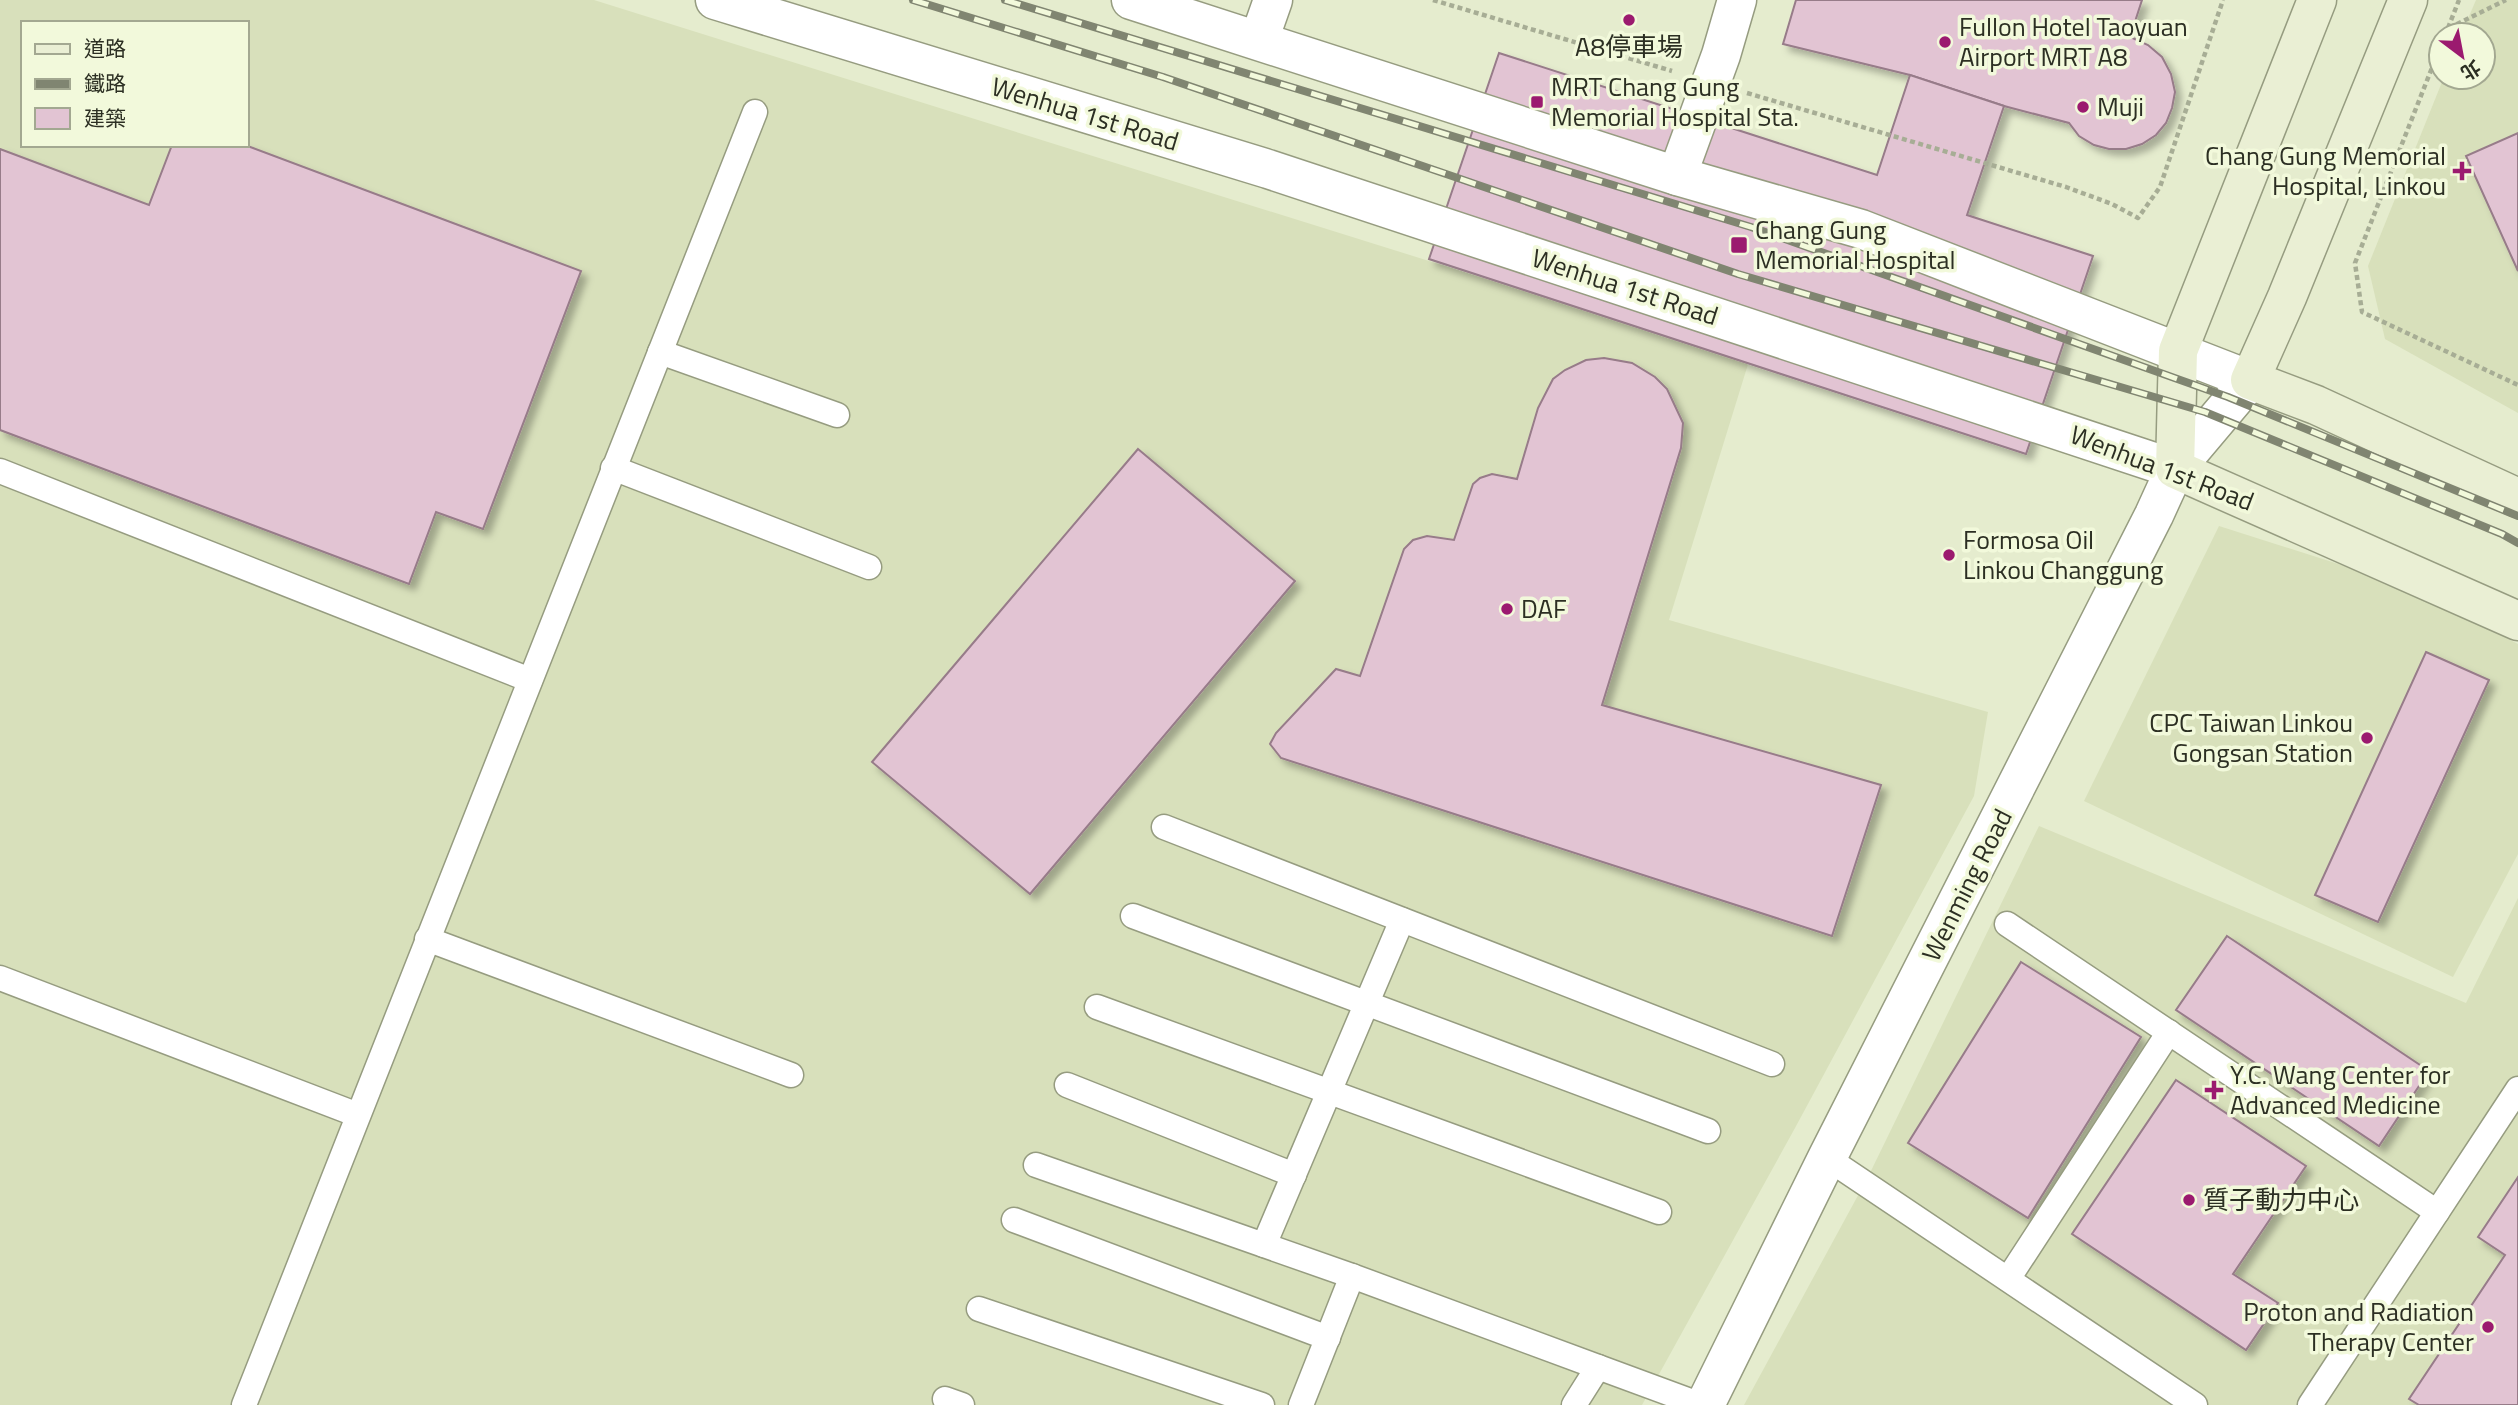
<svg xmlns="http://www.w3.org/2000/svg" width="2518" height="1405" viewBox="0 0 2518 1405" font-family="'Titillium Web','Noto Sans TC',sans-serif">
	<style>
		.built { fill: #d8e0bb; fill-rule: evenodd }
		.building { fill: #e2c4d3; stroke: #977b89; stroke-width: 2; filter: url(#shadow) }
		.lines { fill: none; stroke-linecap: round; stroke-linejoin: round }
		.service-casing { stroke: #969c80; stroke-width: 27 }
		.minor-casing { stroke: #969c80; stroke-width: 41 }
		.tertiary-casing { stroke: #969c80; stroke-width: 41 }
		.secondary-casing { stroke: #969c80; stroke-width: 41 }
		.path { stroke: #a7ad95; stroke-width: 4.5; stroke-dasharray: 5 3.5; stroke-linecap: butt }
		.service { stroke: #fff; stroke-width: 24 }
		.minor { stroke: #fff; stroke-width: 38 }
		.tertiary { stroke: #fff; stroke-width: 38 }
		.secondary { stroke: #eaefd4; stroke-width: 38 }
		.rail-casing { stroke: #808571; stroke-width: 8 }
		.rail { stroke: #f2f9db; stroke-width: 5; stroke-dasharray: 16; stroke-linecap: butt }
		.poi-dot { fill: #9b1a6f; stroke: #f2f9db; stroke-width: 2.5 }
		.labels { text-anchor: middle; stroke-width: 7; stroke-linejoin: round; paint-order: stroke }
		.poi-label { font-size: 26px; fill: #2c2f23; stroke: #f2f9db; text-anchor: start }
		.street-label { font-size: 26px; fill: #2c2f23; stroke: #f2f9db }
	</style>
	<defs>
		<filter id="shadow"><feDropShadow dx="6" dy="6" stdDeviation="3.5" flood-color="#0004"/></filter>
	</defs>
	<rect width="100%" height="100%" fill="#e5ecce"/>
	<g class="built">
		<path d="M0,0H594L1749,361L1669,620L1988,712L1974,796L1795,1128L1642,1405H0ZM23,23H247V145H23Z"/>
		<polygon points="2476,0 2518,0 2518,413 2385,339 2368,266 2444,77 2483,77 2483,35 2461,35"/>
		<polygon points="2219,526 2404,585 2518,644 2518,854 2453,977 2084,801"/>
		<polygon points="2039,826 2466,1003 2518,898 2518,1405 1744,1405 1868,1177"/>
	</g>
	<g class="building">
		<polygon points="1796,0 2142,0 2130,37 2148,45 2162,57 2171,74 2175,92 2172,108 2166,123 2156,135 2142,144 2126,149 2109,149 2094,145 2079,136 2069,123 2004,106 1910,75 1783,44"/>
		<polygon points="1499,53 1877,175 1910,75 2004,106 1967,215 2093,256 2026,454 1429,259"/>
		<polygon points="2518,133 2518,271 2466,156"/>
		<polygon points="172,145 245,145 581,271 483,529 436,512 409,584 0,430 0,149 149,205"/>
		<polygon points="1604,358 1632,363 1655,377 1667,389 1683,423 1681,448 1602,705 1881,785 1832,936 1281,758 1270,744 1276,733 1336,669 1360,676 1404,549 1413,540 1427,536 1454,540 1473,484 1480,478 1492,474 1517,479 1538,408 1553,379 1565,370 1586,360"/>
		<polygon points="1138,449 1295,581 1030,894 872,762"/>
		<polygon points="2426,652 2489,680 2378,922 2315,895"/>
		<polygon points="2227,936 2429,1071 2379,1146 2176,1010"/>
		<polygon points="2021,962 2141,1037 2028,1218 1908,1143"/>
		<polygon points="2176,1080 2306,1166 2233,1274 2278,1303 2246,1350 2072,1234"/>
		<polygon points="2518,1177 2518,1405 2419,1405 2409,1399 2505,1255 2478,1237"/>
	</g>
	<g class="lines">
		<g class="service-casing">
			<g id="service">
				<polyline points="660,352 837,415"/>
				<polyline points="613,468 869,567"/>
				<polyline points="0,471 530,680"/>
				<polyline points="1164,827 1772,1064"/>
				<polyline points="1133,916 1708,1131"/>
				<polyline points="2007,924 2437,1212"/>
				<polyline points="427,939 791,1075"/>
				<polyline points="0,978 358,1115"/>
				<polyline points="1097,1007 1659,1212"/>
				<polyline points="1067,1085 1294,1175"/>
				<polyline points="1827,1158 2195,1405"/>
				<polyline points="1036,1165 1352,1276 1598,1367 1574,1405"/>
				<polyline points="1014,1220 1328,1338"/>
				<polyline points="1264,1245 1402,920"/>
				<polyline points="2008,1279 2169,1032"/>
				<polyline points="979,1309 1262,1405"/>
				<polyline points="1598,1367 1701,1405"/>
				<polyline points="945,1399 962,1405"/>
				<polyline points="244,1405 755,112"/>
				<polyline points="1301,1405 1352,1276"/>
				<polyline points="2310,1405 2518,1089"/>
			</g>
		</g>
		<g class="minor-casing">
			<g id="minor">
				<polyline points="1259,40 1273,0"/>
				<polyline points="1677,176 1721,55 1737,0"/>
			</g>
		</g>
		<g class="tertiary-casing">
			<g id="tertiary">
				<polyline points="715,0 1268,169 2175,469"/>
				<polyline points="1131,0 1677,176 1861,229 2250,380 2175,469 2154,515 1827,1158 1705,1405"/>
			</g>
		</g>
		<g class="secondary-casing">
			<g id="secondary">
				<polyline points="2317,0 2178,351 2175,469 2518,621"/>
				<polyline points="2408,0 2287,297 2250,380 2316,405 2518,498"/>
			</g>
		</g>
		<g class="path">
			<polyline points="1433,0 1672,71"/>
			<polyline points="2448,28 2459,0"/>
			<polyline points="2445,35 2447,29 2506,0"/>
			<polyline points="2441,45 2355,263 2362,312 2518,385"/>
			<polyline points="1747,93 2066,187 2112,204 2138,218 2160,187 2223,0"/>
		</g>
		<use href="#service" class="service"/>
		<use href="#minor" class="minor"/>
		<use href="#tertiary" class="tertiary"/>
		<use href="#secondary" class="secondary"/>
		<g class="rail-casing">
			<g id="rail">
				<polyline points="913,0 1163,77 1738,274 2205,412 2502,534 2518,543"/>
				<polyline points="1005,0 1751,227 2228,397 2518,516"/>
			</g>
		</g>
		<use href="#rail" class="rail"/>
	</g>
	<g class="poi-dot">
		<circle cx="1629" cy="20" r="7"/>
		<circle cx="1945" cy="42" r="7"/>
		<rect x="1530" y="95" width="14" height="14" rx="3.5"/>
		<circle cx="2083" cy="107" r="7"/>
		<path d="M2458.5 160.5h7v7h7v7h-7v7h-7v-7h-7v-7h7z"/>
		<rect x="1730" y="236" width="18" height="18" rx="3.5"/>
		<circle cx="1949" cy="555" r="7"/>
		<circle cx="1507" cy="609" r="7"/>
		<circle cx="2367" cy="738" r="7"/>
		<path d="M2210.5 1079.5h7v7h7v7h-7v7h-7v-7h-7v-7h7z"/>
		<circle cx="2189" cy="1200" r="7"/>
		<circle cx="2488" cy="1327" r="7"/>
	</g>
	<g class="labels">
		<g class="poi-label">
			<text x="1959" y="36">Fullon Hotel Taoyuan<tspan x="1959" dy="30">Airport MRT A8</tspan></text>
			<text x="1629" y="56" text-anchor="middle">A8停車場</text>
			<text x="1551" y="96">MRT Chang Gung<tspan x="1551" dy="30">Memorial Hospital Sta.</tspan></text>
			<text x="2097" y="116">Muji</text>
			<text x="2446" y="165" text-anchor="end">Chang Gung Memorial<tspan x="2446" dy="30">Hospital, Linkou</tspan></text>
			<text x="1755" y="239">Chang Gung<tspan x="1755" dy="30">Memorial Hospital</tspan></text>
			<text x="1963" y="549">Formosa Oil<tspan x="1963" dy="30">Linkou Changgung</tspan></text>
			<text x="1521" y="618">DAF</text>
			<text x="2353" y="732" text-anchor="end">CPC Taiwan Linkou<tspan x="2353" dy="30">Gongsan Station</tspan></text>
			<text x="2230" y="1084">Y.C. Wang Center for<tspan x="2230" dy="30">Advanced Medicine</tspan></text>
			<text x="2203" y="1209">質子動力中心</text>
			<text x="2474" y="1321" text-anchor="end">Proton and Radiation<tspan x="2474" dy="30">Therapy Center</tspan></text>
		</g>
		<g class="street-label">
			<text transform="translate(1085 114) rotate(17)" y="9">Wenhua 1st Road</text>
			<text transform="translate(1625 287) rotate(18)" y="9">Wenhua 1st Road</text>
			<text transform="translate(2162 468) rotate(21)" y="9">Wenhua 1st Road</text>
			<text transform="translate(1967 885) rotate(-63)" y="9">Wenming Road</text>
		</g>
	</g>
	<rect x="21" y="21" width="228" height="126" fill="#f2f9db" stroke="#a3a891" stroke-width="2"/>
	<rect x="35" y="44" width="35" height="10" fill="#eaefd4" stroke="#a3a891" stroke-width="2"/>
	<text x="84" y="56" font-size="21" fill="#2c2f23">道路</text>
	<rect x="35" y="79" width="35" height="10" fill="#808571" stroke="#a3a891" stroke-width="2"/>
	<text x="84" y="91" font-size="21" fill="#2c2f23">鐵路</text>
	<rect x="35" y="108" width="35" height="21" fill="#e2c4d3" stroke="#a3a891" stroke-width="2"/>
	<text x="84" y="126" font-size="21" fill="#2c2f23">建築</text>
	<g transform="translate(2462 56) rotate(148)"><circle r="33" fill="#f2f9db" stroke="#a3a891" stroke-width="2"/>
	<path d="M0-5L12 26L0 18L-12 26Z" fill="#9b1a6f"/>
	<text y="-10" font-size="19" font-weight="bold" text-anchor="middle" fill="#2c2f23">北</text>
	</g>
</svg>
